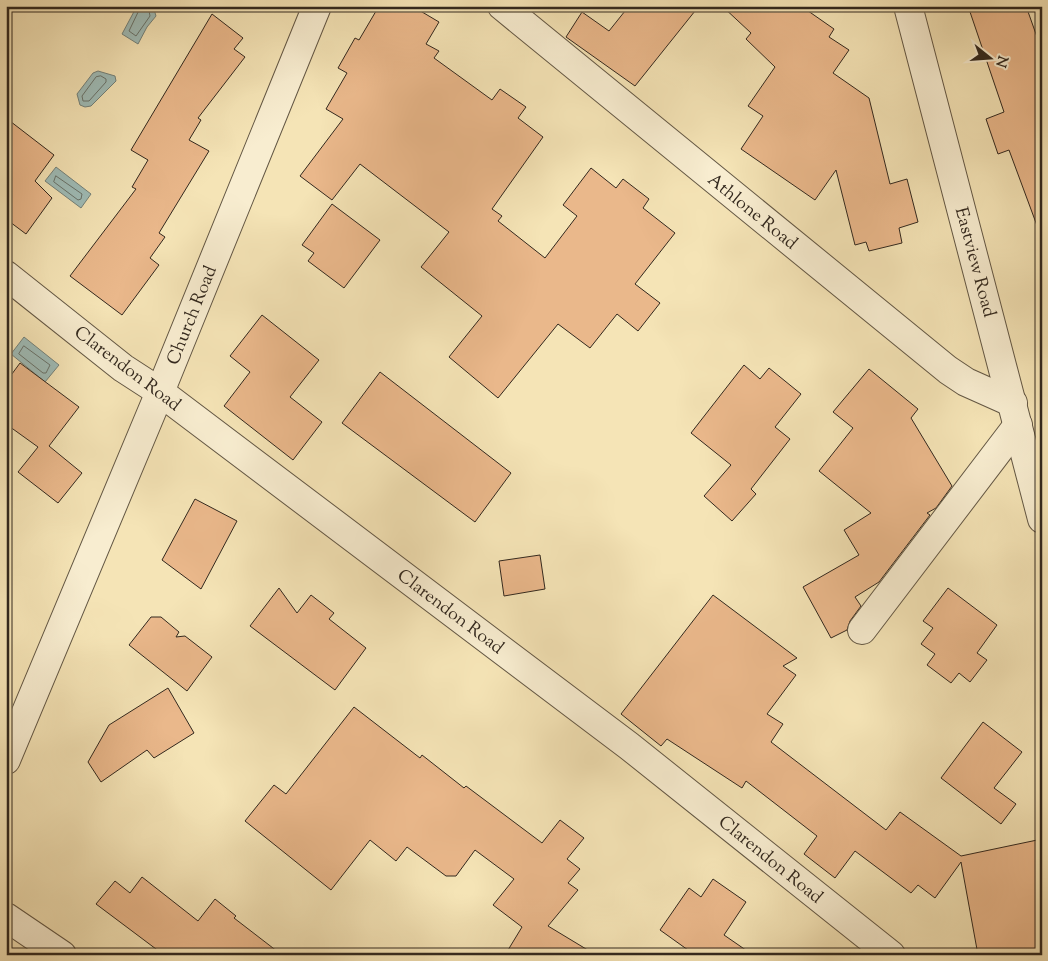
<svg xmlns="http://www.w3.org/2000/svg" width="1048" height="961" viewBox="0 0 1048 961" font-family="'Sorts Mill Goudy',serif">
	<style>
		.water { fill: #9fbcb7; stroke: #73817a }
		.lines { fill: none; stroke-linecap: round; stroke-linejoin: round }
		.shore { stroke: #68726a; stroke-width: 1 }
		.building { fill: #eab88b; stroke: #32281e }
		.street-casing { stroke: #635744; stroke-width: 30 }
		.street { stroke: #f8edd0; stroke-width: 28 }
		.labels { text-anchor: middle; stroke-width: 4.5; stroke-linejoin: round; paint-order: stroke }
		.street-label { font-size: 18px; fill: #32281e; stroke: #f8edd0 }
	</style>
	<rect width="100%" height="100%" fill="#f5e4b6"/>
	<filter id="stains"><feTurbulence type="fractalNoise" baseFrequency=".004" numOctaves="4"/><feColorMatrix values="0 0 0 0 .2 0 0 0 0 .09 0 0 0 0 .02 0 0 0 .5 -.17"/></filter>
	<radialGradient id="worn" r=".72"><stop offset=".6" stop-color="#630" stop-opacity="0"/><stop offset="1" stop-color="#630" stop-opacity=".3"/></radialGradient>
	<g class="water">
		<polygon points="137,6 153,6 156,16 147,27 138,44 122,34"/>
		<polygon points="98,71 115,76 116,81 91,106 85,107 80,105 77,94 93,73"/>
		<polygon points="56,167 91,194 81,208 45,181"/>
		<polygon points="24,337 59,365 45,382 11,354"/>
	</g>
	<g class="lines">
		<g class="shore">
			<polyline points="141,6 129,31 136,36 150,16 148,6"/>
			<polygon points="101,76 106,79 106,82 89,101 83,101 82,96 96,77"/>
			<polygon points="56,176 82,194 81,199 78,200 54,182"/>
			<polygon points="24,346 50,365 46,373 43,373 19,354"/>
		</g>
	</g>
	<g class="building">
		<polygon points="379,6 412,6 439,22 426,44 439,51 434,58 492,100 500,89 526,107 518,118 543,137 492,209 502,216 498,221 545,258 577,216 563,205 591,168 616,188 623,179 649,199 643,208 675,233 635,284 660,303 638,331 617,314 590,348 558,324 498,398 449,357 482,316 421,267 449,232 360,164 332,200 300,176 343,119 326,109 347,73 338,68 355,38 359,40"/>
		<polygon points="629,6 699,6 635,86 566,37 582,12 609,31"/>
		<polygon points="722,6 801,6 834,29 829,37 849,50 833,73 869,98 890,184 907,179 918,222 899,228 902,243 869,251 866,242 855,245 836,170 815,200 741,149 763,116 748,106 775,67 746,39 751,33"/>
		<polygon points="968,6 1026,6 1042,51 1042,231 1039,231 1009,150 998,154 986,119 1004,112"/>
		<polygon points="212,14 243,38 234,49 245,57 198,118 201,120 189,140 209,151 159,233 165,237 150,258 159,265 122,315 70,276 136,189 132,187 148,160 131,150"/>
		<polygon points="6,118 54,155 35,181 52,198 26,234 6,219"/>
		<polygon points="332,204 380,240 344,288 308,261 314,253 302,245"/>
		<polygon points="262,315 319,360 290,397 322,422 293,460 224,406 250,372 230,356"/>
		<polygon points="20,363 79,407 49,446 82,473 58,503 18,472 38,447 6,424 6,382"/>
		<polygon points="744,365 760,379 769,368 801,394 775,427 790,439 751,489 756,494 732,521 704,496 731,465 691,433"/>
		<polygon points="869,369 918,409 911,418 952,486 936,508 927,513 930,515 879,582 855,597 861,606 850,621 847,630 831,638 803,587 859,555 844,530 871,513 819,471 853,428 833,412"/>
		<polygon points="380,372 511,473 475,522 342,423"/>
		<polygon points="195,499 237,521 201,589 162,560"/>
		<polygon points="540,555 545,589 504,596 499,561"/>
		<polygon points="279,588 297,613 311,595 334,613 329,619 366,648 335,690 250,626"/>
		<polygon points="948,588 997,625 977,653 987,660 970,682 959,673 951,683 927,665 935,654 921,644 933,628 923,621"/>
		<polygon points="713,595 797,658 783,666 796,675 767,714 783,724 771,742 886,830 900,812 961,856 1042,839 1042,955 978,955 961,862 935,898 918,885 911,893 855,851 835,878 804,854 817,836 746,781 742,788 667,739 661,746 621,714"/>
		<polygon points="151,617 161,617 179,632 176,637 185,636 212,657 187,691 129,645"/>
		<polygon points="168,688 194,733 154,758 147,750 101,782 88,762 109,725"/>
		<polygon points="354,707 420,758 422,755 464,788 466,786 542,843 560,820 584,838 567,859 580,869 568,883 578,890 548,926 596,955 505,955 522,927 493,905 514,879 475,850 456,876 446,876 407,847 396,861 370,840 331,890 245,821 274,785 286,794"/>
		<polygon points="983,722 1022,752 994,788 1016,804 1001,824 941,778"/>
		<polygon points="142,877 198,921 215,899 236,916 234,918 282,955 164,955 96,904 115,881 130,893"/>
		<polygon points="713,879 746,902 724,935 753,955 695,955 660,930 689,888 701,897"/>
	</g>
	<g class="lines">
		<g class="street-casing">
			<g id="street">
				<polyline points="502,6 948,370 966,382 1013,403"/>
				<polyline points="908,6 1042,519"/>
				<polyline points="6,275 123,368 160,392 629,746 891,955"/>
				<polyline points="862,630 1018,425"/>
				<polyline points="6,760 160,392 317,6"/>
				<polyline points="6,917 62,955"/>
			</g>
		</g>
		<use href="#street" class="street"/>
	</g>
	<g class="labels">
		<g class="street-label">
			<text transform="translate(753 211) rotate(39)" y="6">Athlone Road</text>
			<text transform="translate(976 262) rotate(75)" y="6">Eastview Road</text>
			<text transform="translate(191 315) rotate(-68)" y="6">Church Road</text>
			<text transform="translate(128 368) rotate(37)" y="6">Clarendon Road</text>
			<text transform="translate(451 611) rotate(37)" y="6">Clarendon Road</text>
			<text transform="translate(771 859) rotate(39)" y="6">Clarendon Road</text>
		</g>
	</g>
	<rect width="1048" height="961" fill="none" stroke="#f5e4b6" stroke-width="25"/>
	<rect x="8" y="8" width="1033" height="946" fill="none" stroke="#32281e" stroke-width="2.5"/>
	<rect x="12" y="12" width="1023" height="936" fill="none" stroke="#32281e"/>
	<g transform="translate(990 58) rotate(107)" stroke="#f8edd0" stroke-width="4" paint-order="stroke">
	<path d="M0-4L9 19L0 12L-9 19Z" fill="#32281e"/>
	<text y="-8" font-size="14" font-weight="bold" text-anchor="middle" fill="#32281e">N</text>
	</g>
	<rect width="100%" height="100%" filter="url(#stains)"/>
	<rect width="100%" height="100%" fill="url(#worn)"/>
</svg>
